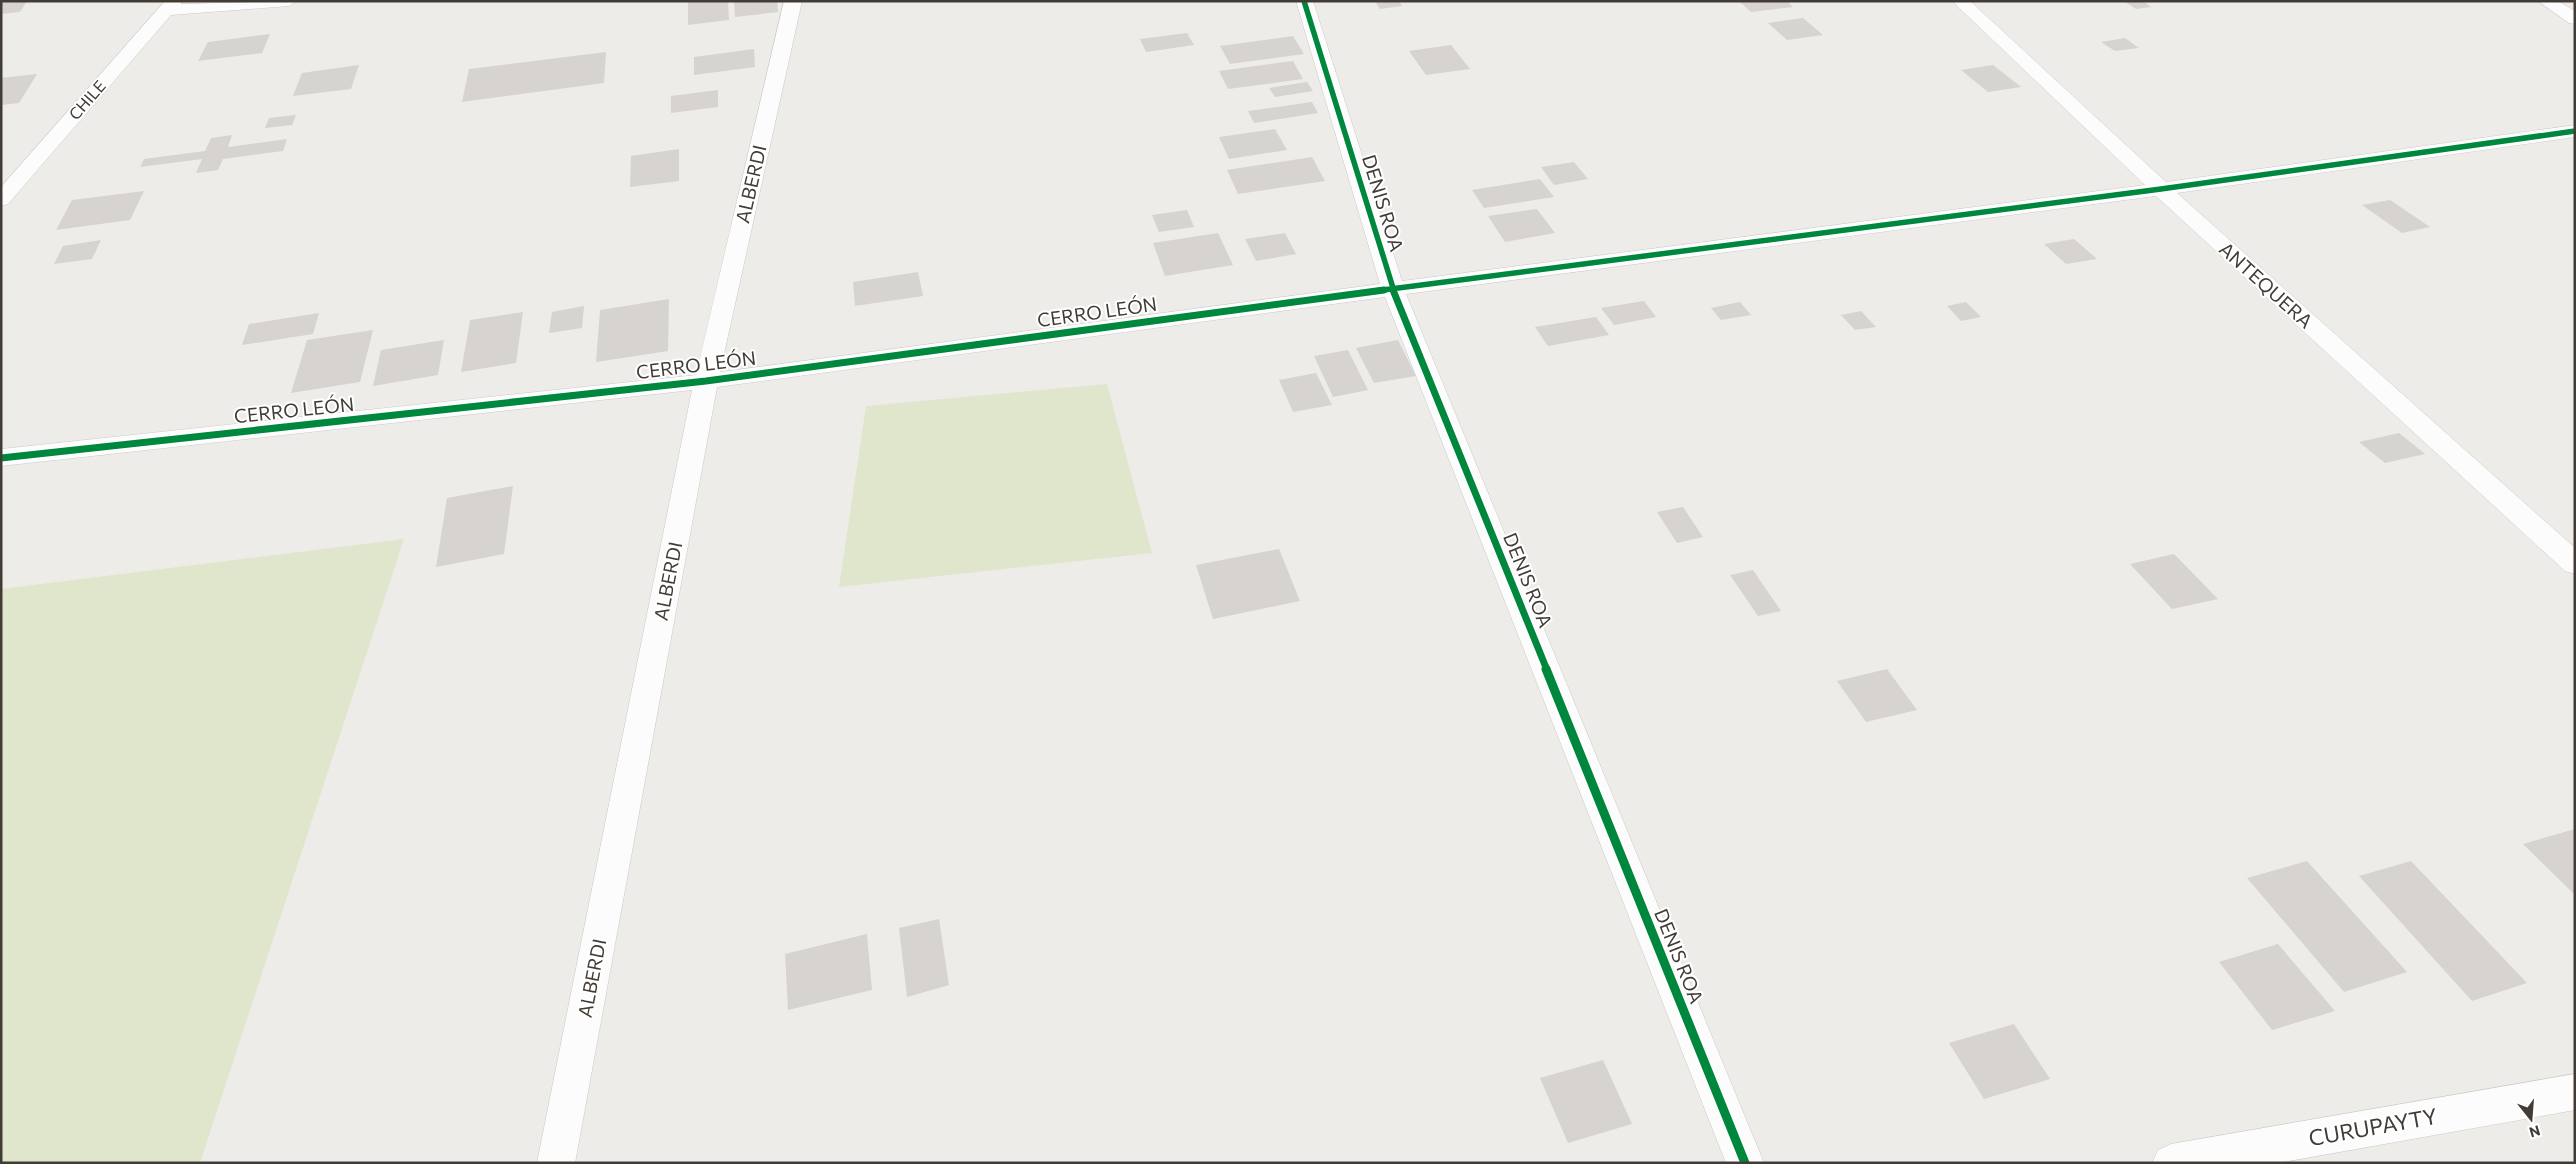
<svg xmlns="http://www.w3.org/2000/svg" width="2576" height="1164" viewBox="0 0 2576 1164" font-family="Commissioner,sans-serif">
	<style>
		.green { fill: #e0e6cb }
		.building { fill: #d6d3d0 }
		.lines { fill: none; stroke-linecap: round; stroke-linejoin: round }
		.street-casing { stroke: #cbc8c5; stroke-width: 1 }
		.street { fill: #fcfcfc; fill-rule: evenodd }
		.cycleway-far2-casing { stroke: #fff; stroke-width: 8 }
		.cycleway-far1-casing { stroke: #fff; stroke-width: 10 }
		.cycleway-casing { stroke: #fff; stroke-width: 12 }
		.cycleway-far2 { stroke: #00873e; stroke-width: 5.5 }
		.cycleway-far1 { stroke: #00873e; stroke-width: 7 }
		.cycleway { stroke: #00873e; stroke-width: 9 }
		.labels { text-anchor: middle; stroke-width: 4; stroke-linejoin: round; paint-order: stroke }
		.far-street-label { font-size: 16px; fill: #433c36; stroke: #fff }
		.street-label { font-size: 19px; fill: #433c36; stroke: #fff }
		.near-street-label { font-size: 22px; fill: #433c36; stroke: #fff }
	</style>
	<rect width="100%" height="100%" fill="#eeece9"/>
	<g class="green">
		<polygon points="1107,384 1152,553 839,587 866,406"/>
		<polygon points="404,539 200,1163 1,1163 1,589"/>
	</g>
	<g class="building">
		<polygon points="1,1 27,1 20,12 1,14"/>
		<polygon points="688,1 728,1 729,20 688,25"/>
		<polygon points="734,1 777,1 778,12 735,17"/>
		<polygon points="1375,1 1399,1 1402,6 1380,9"/>
		<polygon points="1739,1 1787,1 1793,7 1751,12"/>
		<polygon points="2124,1 2143,1 2151,7 2136,9"/>
		<polygon points="1803,18 1823,35 1787,40 1768,23"/>
		<polygon points="1187,33 1194,45 1146,52 1140,39"/>
		<polygon points="270,34 262,53 198,61 208,42"/>
		<polygon points="1293,36 1304,54 1230,64 1220,46"/>
		<polygon points="2125,38 2139,48 2115,51 2101,42"/>
		<polygon points="1451,45 1470,69 1426,75 1409,51"/>
		<polygon points="754,49 755,67 694,75 694,57"/>
		<polygon points="606,52 604,83 462,102 469,69"/>
		<polygon points="1293,61 1303,79 1228,89 1219,71"/>
		<polygon points="359,65 351,89 293,96 302,73"/>
		<polygon points="1993,65 2021,87 1988,92 1961,70"/>
		<polygon points="37,74 19,103 1,105 1,78"/>
		<polygon points="1307,82 1313,91 1275,97 1269,88"/>
		<polygon points="718,90 718,107 671,113 671,96"/>
		<polygon points="1312,102 1318,113 1254,123 1248,111"/>
		<polygon points="296,115 292,125 265,128 269,118"/>
		<polygon points="1275,129 1287,150 1229,159 1219,137"/>
		<polygon points="232,135 228,147 287,139 283,151 223,159 218,170 196,173 202,159 140,167 144,159 205,151 211,138"/>
		<polygon points="679,149 679,181 630,187 631,156"/>
		<polygon points="1312,157 1325,181 1238,194 1227,170"/>
		<polygon points="1574,162 1588,179 1554,185 1541,167"/>
		<polygon points="1540,179 1554,197 1484,208 1472,190"/>
		<polygon points="144,191 130,220 56,230 72,200"/>
		<polygon points="2390,200 2430,227 2402,233 2362,205"/>
		<polygon points="1537,209 1555,233 1505,242 1488,216"/>
		<polygon points="1187,210 1194,227 1159,232 1152,215"/>
		<polygon points="1218,233 1233,265 1165,276 1153,243"/>
		<polygon points="1285,233 1296,254 1256,261 1245,239"/>
		<polygon points="2074,239 2097,259 2066,264 2044,244"/>
		<polygon points="101,240 92,259 54,264 63,246"/>
		<polygon points="918,272 923,296 855,306 853,282"/>
		<polygon points="669,299 668,351 596,362 600,310"/>
		<polygon points="1644,301 1656,317 1614,325 1601,308"/>
		<polygon points="1740,302 1751,315 1721,320 1711,308"/>
		<polygon points="1966,302 1981,317 1961,321 1947,306"/>
		<polygon points="584,306 582,328 549,333 552,312"/>
		<polygon points="1861,311 1876,327 1855,330 1841,315"/>
		<polygon points="523,312 516,363 461,372 470,320"/>
		<polygon points="319,313 313,334 242,345 249,324"/>
		<polygon points="1596,317 1609,335 1548,346 1535,327"/>
		<polygon points="373,330 360,382 291,393 307,340"/>
		<polygon points="444,340 438,375 373,386 381,350"/>
		<polygon points="1398,340 1416,376 1374,383 1356,348"/>
		<polygon points="1348,350 1368,390 1333,397 1314,356"/>
		<polygon points="1316,373 1332,405 1293,412 1279,380"/>
		<polygon points="2399,433 2425,454 2385,463 2359,442"/>
		<polygon points="513,486 504,554 436,567 447,498"/>
		<polygon points="1683,507 1703,537 1677,543 1657,512"/>
		<polygon points="1279,549 1300,601 1213,619 1196,565"/>
		<polygon points="2174,554 2218,599 2172,609 2130,564"/>
		<polygon points="1753,570 1781,611 1758,616 1730,575"/>
		<polygon points="1887,669 1917,710 1866,722 1837,681"/>
		<polygon points="2575,829 2575,895 2523,844"/>
		<polygon points="2307,861 2407,972 2344,992 2247,878"/>
		<polygon points="2411,861 2527,983 2472,1001 2359,876"/>
		<polygon points="939,919 949,985 907,997 899,928"/>
		<polygon points="867,934 872,990 788,1010 785,954"/>
		<polygon points="2278,944 2335,1011 2272,1030 2219,962"/>
		<polygon points="2014,1024 2050,1079 1984,1099 1949,1043"/>
		<polygon points="1603,1060 1632,1124 1568,1143 1540,1078"/>
	</g>
	<g class="lines">
		<g class="street-casing">
			<g id="street">
				<polygon points="165,1 182,1 181,4 297,1 289,6 171,15 8,204 1,206 1,187"/>
				<polygon points="784,1 802,1 720,372 1380,284 1296,1 1313,1 1402,281 2145,185 1952,1 1970,1 2166,182 2575,125 2575,137 2177,193 2575,548 2575,574 2565,571 2156,196 1406,294 1764,1163 1726,1163 1385,297 717,387 575,1163 537,1163 692,390 1,466 1,449 696,375"/>
				<polygon points="2538,1 2558,1 2575,11 2575,24 2569,23"/>
				<polygon points="2575,1074 2575,1110 2278,1163 2152,1163 2158,1150 2171,1144"/>
			</g>
		</g>
		<use href="#street" class="street"/>
		<g class="cycleway-far2-casing">
			<g id="cycleway-far2">
				<polyline points="1304,1 1394,291"/>
				<polyline points="1375,291 2161,189 2575,131"/>
			</g>
		</g>
		<g class="cycleway-far1-casing">
			<g id="cycleway-far1">
				<polyline points="1393,290 1547,670"/>
				<polyline points="1,458 706,381 1384,290"/>
			</g>
		</g>
		<g class="cycleway-casing">
			<polyline id="cycleway" points="1546,669 1745,1163"/>
		</g>
		<use href="#cycleway-far2" class="cycleway-far2"/>
		<use href="#cycleway-far1" class="cycleway-far1"/>
		<use href="#cycleway" class="cycleway"/>
	</g>
	<g class="labels">
		<g class="far-street-label">
			<text transform="translate(87 100) rotate(-49)" y="6">CHILE</text>
		</g>
		<g class="street-label">
			<text transform="translate(751 184) rotate(-77)" y="7">ALBERDI</text>
			<text transform="translate(1383 203) rotate(73)" y="7">DENIS ROA</text>
			<text transform="translate(2266 285) rotate(42)" y="7">ANTEQUERA</text>
			<text transform="translate(1097 312) rotate(-8)" y="7">CERRO LEÓN</text>
			<text transform="translate(696 365) rotate(-7)" y="7">CERRO LEÓN</text>
			<text transform="translate(294 410) rotate(-6)" y="7">CERRO LEÓN</text>
			<text transform="translate(1528 580) rotate(68)" y="7">DENIS ROA</text>
			<text transform="translate(668 581) rotate(-79)" y="7">ALBERDI</text>
			<text transform="translate(1679 956) rotate(68)" y="7">DENIS ROA</text>
			<text transform="translate(592 978) rotate(-79)" y="7">ALBERDI</text>
		</g>
		<g class="near-street-label">
			<text transform="translate(2373 1127) rotate(-10)" y="8">CURUPAYTY</text>
		</g>
	</g>
	<rect width="2576" height="1164" fill="none" stroke="#433c36" stroke-width="5"/>
	<g transform="translate(2531 1119) rotate(163)" stroke="#ffffff" stroke-width="4" paint-order="stroke">
	<path d="M0-4L9 19L0 12L-9 19Z" fill="#433c36"/>
	<text y="-8" font-size="14" font-weight="bold" text-anchor="middle" fill="#433c36">N</text>
	</g>
</svg>
